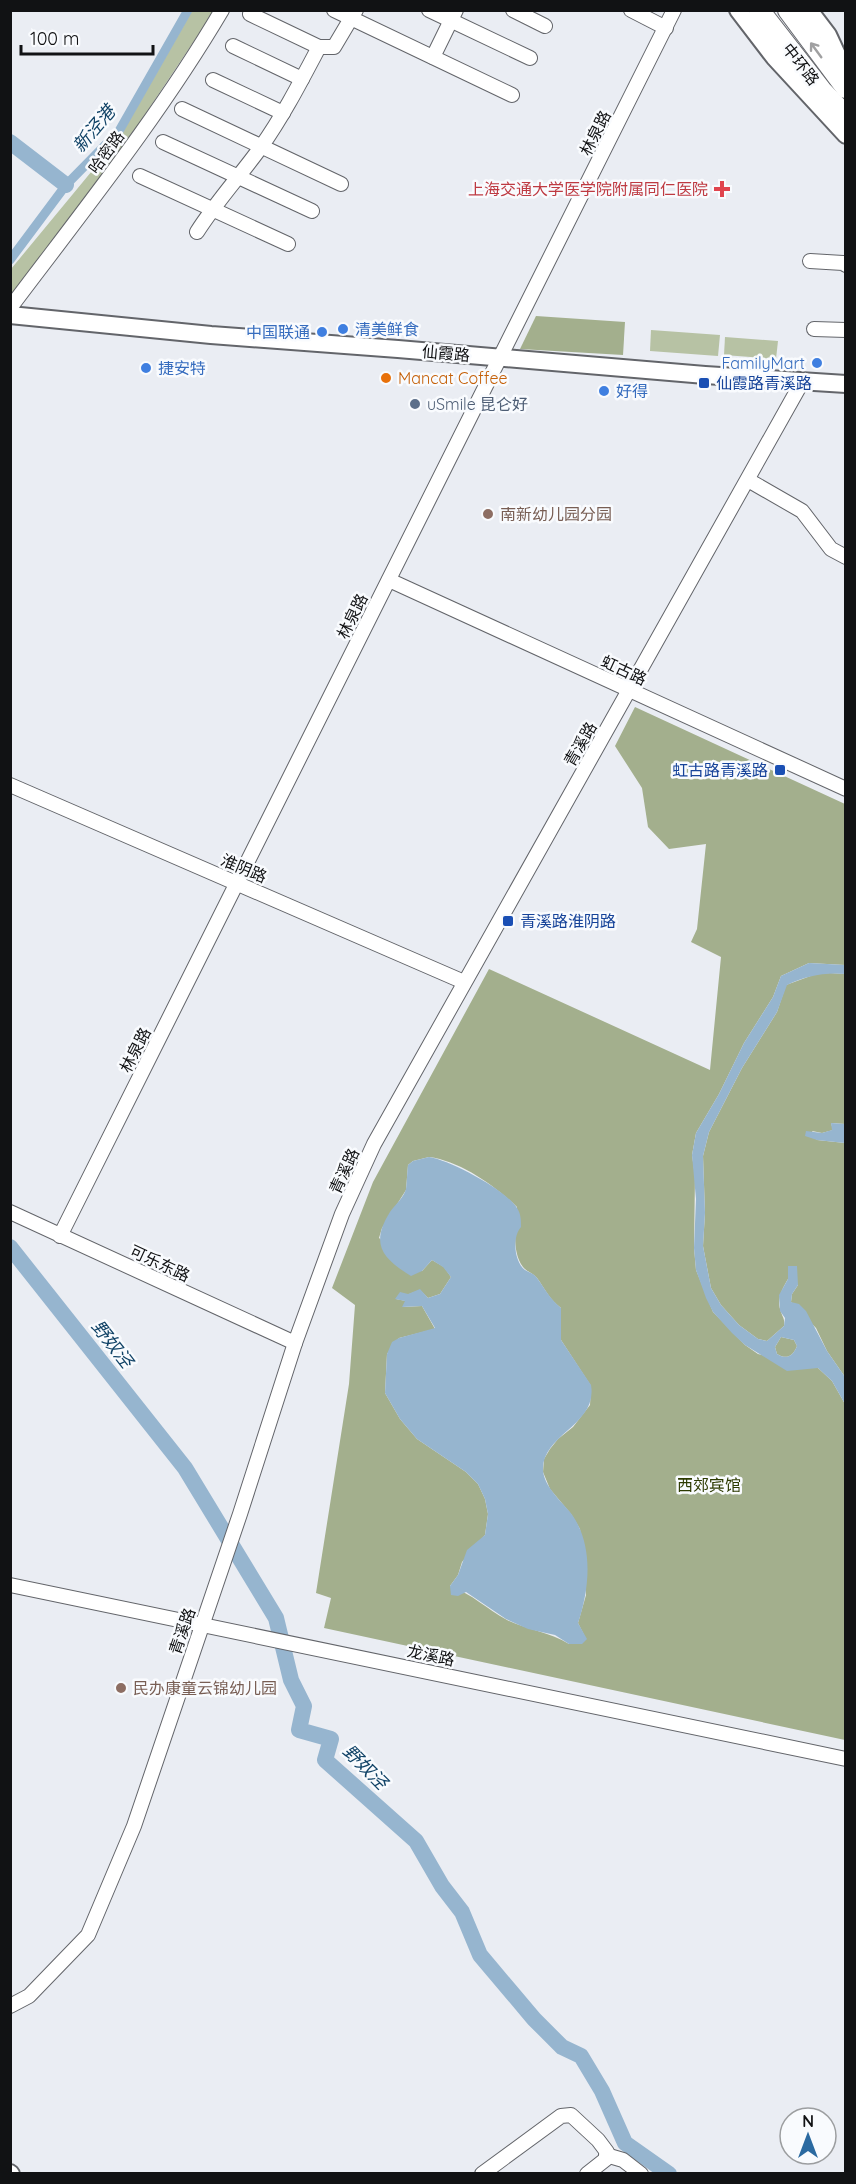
<svg xmlns="http://www.w3.org/2000/svg" width="856" height="2184" viewBox="0 0 856 2184" font-family="Quicksand,'Noto Sans SC',sans-serif">
	<style>
		.green { fill: #b7c2a4 }
		.forest { fill: #a3af8d; fill-rule: evenodd }
		.water { fill: #96b5cf; fill-rule: evenodd }
		.lines { fill: none; stroke-linecap: round; stroke-linejoin: round }
		.canal { stroke: #96b5cf; stroke-width: 9 }
		.river { stroke: #96b5cf; stroke-width: 16 }
		.minor-casing { stroke: #63656a; stroke-width: 16 }
		.major-casing { stroke: #63656a; stroke-width: 20 }
		.highway-casing { stroke: #63656a; stroke-width: 22 }
		.minor { stroke: #fff; stroke-width: 14 }
		.major { stroke: #fff; stroke-width: 16 }
		.highway { stroke: #fff; stroke-width: 20 }
		.oneway { stroke: #a0a0a1 }
		.health-dot { fill: #e0444e; stroke: #f9fbfe; stroke-width: 2 }
		.shop-dot { fill: #3f7fe0; stroke: #f9fbfe; stroke-width: 2 }
		.food-dot { fill: #e8710a; stroke: #f9fbfe; stroke-width: 2 }
		.transit-dot { fill: #1a4fb4; stroke: #f9fbfe; stroke-width: 2 }
		.service-dot { fill: #5c6f8a; stroke: #f9fbfe; stroke-width: 2 }
		.education-dot { fill: #8d6e63; stroke: #f9fbfe; stroke-width: 2 }
		.labels { text-anchor: middle; stroke-width: 5; stroke-linejoin: round; paint-order: stroke }
		.street-label { font-size: 16px; fill: #111214; stroke: #f9fbfe }
		.health-label { font-size: 16px; fill: #be3a42; stroke: #f9fbfe; text-anchor: end }
		.shop-label { font-size: 16px; fill: #366cbe; stroke: #f9fbfe; text-anchor: start }
		.food-label { font-size: 16px; fill: #c56008; stroke: #f9fbfe; text-anchor: start }
		.transit-label { font-size: 16px; fill: #164399; stroke: #f9fbfe; text-anchor: start }
		.service-label { font-size: 16px; fill: #4e5e75; stroke: #f9fbfe; text-anchor: start }
		.education-label { font-size: 16px; fill: #785e54; stroke: #f9fbfe; text-anchor: start }
		.park-label { font-size: 16px; fill: #2c3a00; stroke: #f9fbfe }
		.water-label { font-size: 18px; font-style: italic; fill: #114367; stroke: #f9fbfe }
	</style>
	<rect width="100%" height="100%" fill="#eaedf3"/>
	<g class="green">
		<polygon points="192,11 214,11 140,122 11,298 11,269 120,137"/>
		<polygon points="651,330 720,335 718,356 650,351"/>
		<polygon points="725,337 778,341 776,359 724,355"/>
	</g>
	<g class="forest">
		<polygon points="536,316 625,322 623,355 520,349"/>
		<path d="M635,707L845,804V965L809,963L781,976L773,997L744,1043L719,1094L696,1133L692,1155L695,1176L694,1248L696,1270L713,1312L745,1345L758,1354L818,1368L832,1381L845,1404V1740L324,1628L331,1598L316,1593L349,1384L355,1305L332,1288L373,1182L489,969L710,1070L721,957L691,942L697,929L706,844L669,849L648,827L642,788L615,746ZM429,1157C460,1161 494,1185 517,1207C516,1225 511,1251 523,1267C527,1272 533,1273 537,1278C545,1289 550,1300 561,1308V1340L591,1386L590,1405L573,1427L558,1439L550,1449L544,1459L543,1472L550,1489L571,1514L580,1529L586,1595L578,1623L586,1639L569,1644C550,1632 528,1630 507,1620C487,1609 472,1594 450,1586L458,1575L462,1562L485,1535L488,1514L485,1499L478,1484L466,1472L417,1439L400,1419L385,1393L387,1354L399,1338L435,1329L422,1306L403,1307L406,1301L396,1299L420,1290L428,1298L440,1294L451,1277L444,1267L432,1260L422,1271L379,1238L382,1228L406,1190L408,1165L413,1161Z"/>
		<path d="M830,973L845,974V1124L831,1123L833,1130L822,1133L812,1131L817,1140L845,1143V1377L827,1351L816,1328L791,1302L792,1294L798,1285L788,1279C782,1289 776,1300 781,1312C783,1318 785,1319 784,1326L767,1341L758,1339L739,1325L721,1305L711,1288L703,1246L705,1213L703,1156L709,1132L742,1068L777,1012L786,985L816,974Z"/>
		<path d="M781,1337L794,1340L797,1346C793,1356 787,1360 777,1354L775,1347Z"/>
	</g>
	<g class="water">
		<path d="M809,963L845,965V974C824,972 806,976 787,985L777,1012L742,1068L709,1132L703,1156L705,1213L703,1246L711,1288L721,1305L739,1325L758,1339L767,1341L784,1326L785,1318L780,1311L779,1295L788,1279V1266H797L798,1285L792,1294L791,1302L799,1304L806,1311L827,1351L845,1377V1404L832,1381L818,1368L787,1371L745,1345L732,1333L713,1312L706,1298L696,1270L694,1248L696,1199L692,1155L696,1133L719,1094L744,1043L773,997L781,976ZM781,1337L794,1340L797,1346C793,1356 787,1360 777,1354L775,1347Z"/>
		<polygon points="831,1123 845,1124 845,1143 817,1140 805,1136 806,1131 822,1133 832,1130"/>
		<path d="M429,1157C450,1160 506,1190 517,1208C521,1214 521,1220 521,1227C512,1237 514,1261 525,1270C530,1273 533,1273 537,1278C545,1289 550,1299 561,1308V1340L591,1385C598,1425 542,1434 543,1470C544,1486 560,1500 570,1512C594,1543 590,1588 578,1623L587,1639L582,1644H569L555,1635L528,1629L506,1619L466,1592L458,1596L451,1595L450,1586L458,1575L467,1550L485,1535L488,1514L485,1499L478,1484L466,1472L417,1439L400,1419L385,1393L387,1354L392,1342L399,1338L435,1328L422,1306L402,1307L405,1301L395,1299L400,1292L408,1294L420,1289L428,1298L440,1294L451,1277L443,1267L432,1260L422,1271L411,1276C382,1258 370,1244 390,1212C395,1205 404,1197 406,1189C407,1181 407,1173 408,1165L413,1161Z"/>
	</g>
	<g class="lines">
		<polyline class="canal" points="10,260 66,185 119,131 188,10"/>
		<g class="river">
			<polyline points="10,142 66,185"/>
			<polyline points="10,1247 185,1468 276,1618 291,1680 304,1706 299,1730 331,1739 325,1760 416,1841 442,1886 462,1912 480,1955 534,2019 562,2047 581,2056 602,2091 625,2143 669,2174"/>
		</g>
		<g class="minor-casing">
			<g id="minor">
				<polyline points="334,10 512,95"/>
				<polyline points="429,10 530,58"/>
				<polyline points="513,10 545,26"/>
				<polyline points="631,10 666,28"/>
				<polyline points="250,14 319,47"/>
				<polyline points="233,46 302,79"/>
				<polyline points="433,57 456,10"/>
				<polyline points="213,80 283,113"/>
				<polyline points="182,109 341,184"/>
				<polyline points="163,142 312,211"/>
				<polyline points="140,176 288,244"/>
				<path d="M197,232C216,202 240,176 261,147C283,116 301,81 319,47H334L356,10"/>
				<polyline points="810,261 843,263 846,265"/>
				<path d="M10,308C83,211 160,115 222,10"/>
				<polyline points="814,329 846,330"/>
				<polyline points="748,480 802,511 831,549 846,557"/>
				<polyline points="389,580 846,789"/>
				<polyline points="10,785 464,982"/>
				<polyline points="10,1212 295,1343"/>
				<polyline points="60,1236 674,10"/>
				<polyline points="10,1585 846,1759"/>
				<polyline points="10,2006 29,1996 88,1935 134,1826 240,1514 295,1343 342,1214 374,1144 802,382"/>
				<polyline points="606,2155 623,2160 641,2174"/>
				<polyline points="482,2174 561,2116 571,2115 598,2140 607,2152 606,2159 587,2174"/>
			</g>
		</g>
		<g class="major-casing">
			<g id="major">
				<polyline points="738,10 774,57 846,135"/>
				<polyline points="809,10 828,35 841,63 846,68"/>
				<polyline points="10,315 211,335 398,349 705,375 846,384"/>
				<polyline points="10,2173 11,2174"/>
			</g>
		</g>
		<g class="highway-casing">
			<g id="highway">
				<polyline points="759,10 822,91 846,116"/>
				<polyline points="788,10 846,88"/>
			</g>
		</g>
		<use href="#minor" class="minor"/>
		<use href="#major" class="major"/>
		<use href="#highway" class="highway"/>
	</g>
	<defs><path id="oneway-shaft" d="M-6 0H5M1.5-3L5.5 0L1.5 3" fill="none" stroke-width="1.6" stroke-linecap="round" stroke-linejoin="round" transform="scale(1.5)"/></defs>
	<use class="oneway" href="#oneway-shaft" transform="translate(816 50) rotate(-126)"/>
	<path class="health-dot" d="M719 180h6v6h6v6h-6v6h-6v-6h-6v-6h6z"/>
	<g class="shop-dot">
		<circle cx="343" cy="329" r="6"/>
		<circle cx="322" cy="332" r="6"/>
		<circle cx="817" cy="363" r="6"/>
		<circle cx="146" cy="368" r="6"/>
		<circle cx="604" cy="391" r="6"/>
	</g>
	<circle class="food-dot" cx="386" cy="378" r="6"/>
	<g class="transit-dot">
		<rect x="698" y="377" width="12" height="12" rx="3"/>
		<rect x="774" y="764" width="12" height="12" rx="3"/>
		<rect x="502" y="915" width="12" height="12" rx="3"/>
	</g>
	<circle class="service-dot" cx="415" cy="404" r="6"/>
	<g class="education-dot">
		<circle cx="488" cy="514" r="6"/>
		<circle cx="121" cy="1688" r="6"/>
	</g>
	<g class="labels">
		<g class="street-label">
			<text transform="translate(801 64) rotate(52)" y="6">中环路</text>
			<text transform="translate(595 133) rotate(-63)" y="6">林泉路</text>
			<text transform="translate(106 152) rotate(-54)" y="6">哈密路</text>
			<text transform="translate(446 353) rotate(5)" y="6">仙霞路</text>
			<text transform="translate(352 616) rotate(-64)" y="6">林泉路</text>
			<text transform="translate(624 670) rotate(25)" y="6">虹古路</text>
			<text transform="translate(580 744) rotate(-60)" y="6">青溪路</text>
			<text transform="translate(244 868) rotate(23)" y="6">淮阴路</text>
			<text transform="translate(135 1050) rotate(-63)" y="6">林泉路</text>
			<text transform="translate(344 1171) rotate(-65)" y="6">青溪路</text>
			<text transform="translate(160 1263) rotate(25)" y="6">可乐东路</text>
			<text transform="translate(182 1631) rotate(-71)" y="6">青溪路</text>
			<text transform="translate(431 1655) rotate(12)" y="6">龙溪路</text>
		</g>
		<g class="health-label">
			<text x="708" y="195">上海交通大学医学院附属同仁医院</text>
		</g>
		<g class="shop-label">
			<text x="355" y="335">清美鲜食</text>
			<text x="310" y="338" text-anchor="end">中国联通</text>
			<text x="805" y="369" text-anchor="end">FamilyMart</text>
			<text x="158" y="374">捷安特</text>
			<text x="616" y="397">好得</text>
		</g>
		<g class="food-label">
			<text x="398" y="384">Mancat Coffee</text>
		</g>
		<g class="transit-label">
			<text x="716" y="389">仙霞路青溪路</text>
			<text x="768" y="776" text-anchor="end">虹古路青溪路</text>
			<text x="520" y="927">青溪路淮阴路</text>
		</g>
		<g class="service-label">
			<text x="427" y="410">uSmile 昆仑好</text>
		</g>
		<g class="education-label">
			<text x="500" y="520">南新幼儿园分园</text>
			<text x="133" y="1694">民办康童云锦幼儿园</text>
		</g>
		<g class="park-label">
			<text x="709" y="1491">西郊宾馆</text>
		</g>
		<g class="water-label">
			<text transform="translate(94 129) rotate(-50)" y="6">新泾港</text>
			<text transform="translate(112 1344) rotate(52)" y="6">野奴泾</text>
			<text transform="translate(365 1767) rotate(45)" y="6">野奴泾</text>
		</g>
	</g>
	<rect width="856" height="2184" fill="none" stroke="#111214" stroke-width="24"/>
	<g transform="translate(808 2136)"><circle r="28" fill="#f9fbfe" stroke="#9c9ea0" stroke-width="1.5"/>
	<path d="M0-4.5L10 22L0 15L-10 22Z" fill="#2b6aa1"/>
	<text y="-9" font-size="16" font-weight="bold" text-anchor="middle" fill="#111214">N</text>
	</g>
	<path d="M21 45v9h132v-9" fill="none" stroke="#111214" stroke-width="3"/>
	<text x="30" y="45" font-size="18" fill="#111214" stroke="#f9fbfe" stroke-width="4.5" paint-order="stroke">100 m</text>
</svg>
